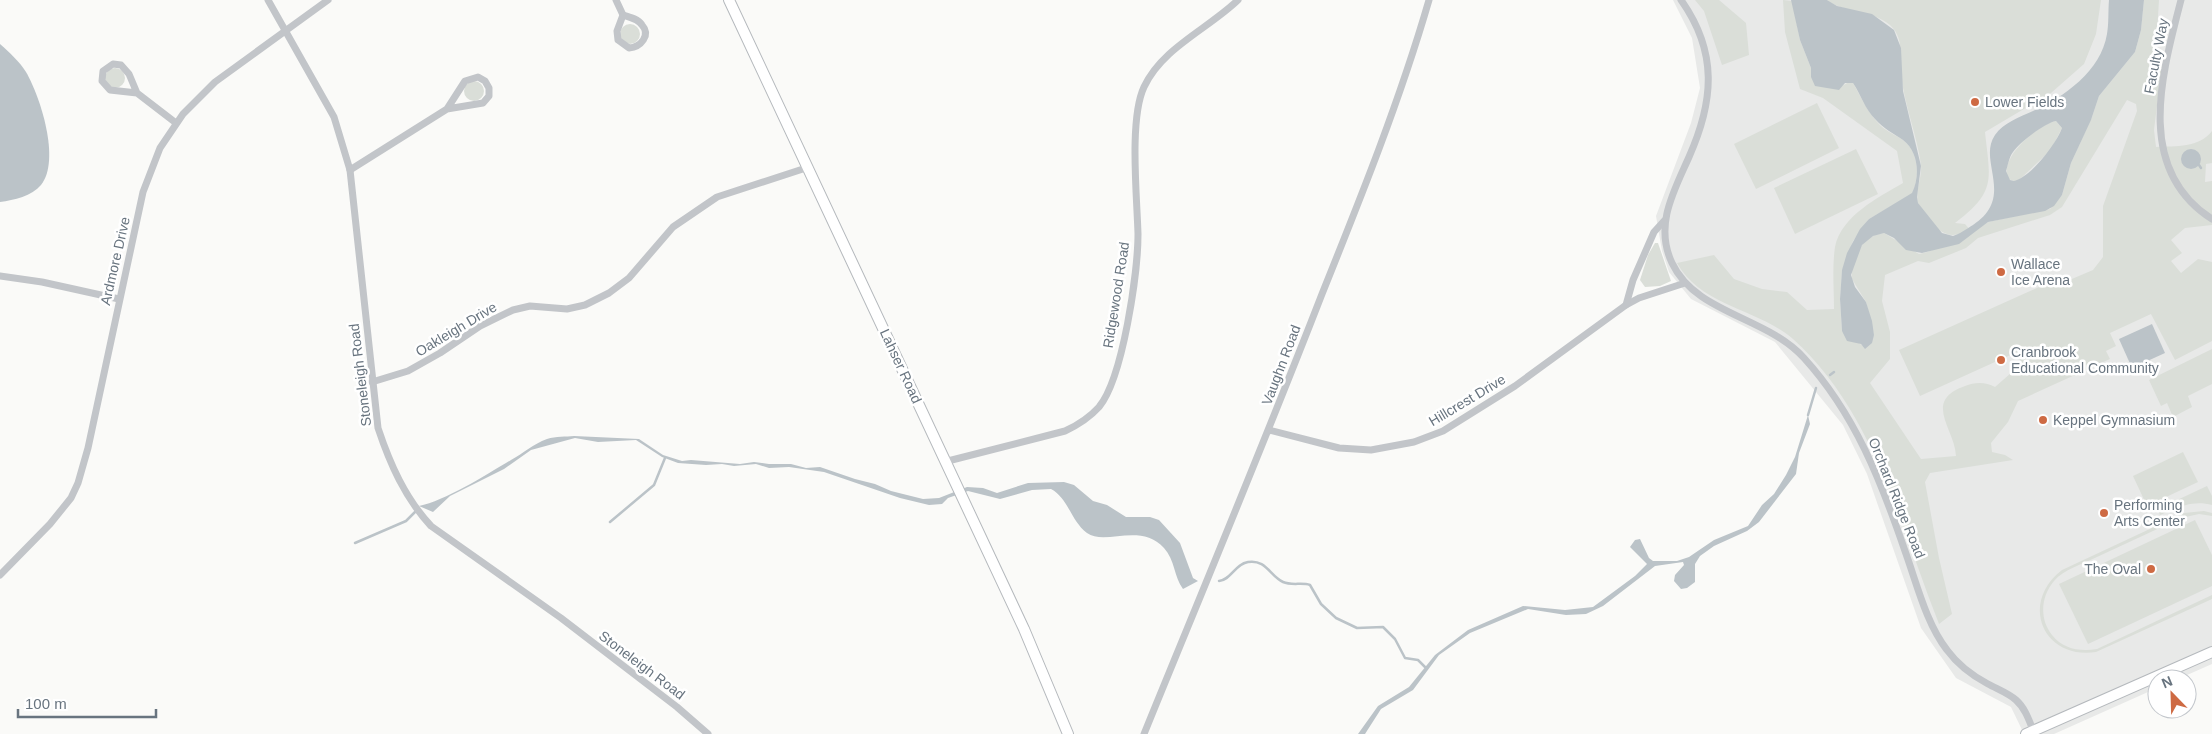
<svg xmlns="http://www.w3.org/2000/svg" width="2212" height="734" viewBox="0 0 2212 734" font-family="Helvetica,sans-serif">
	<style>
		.built { fill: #e8e9e8 }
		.green { fill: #daded8; fill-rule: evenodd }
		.water { fill: #bbc3c8; fill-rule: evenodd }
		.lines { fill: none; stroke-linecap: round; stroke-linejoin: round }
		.stream { stroke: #bbc3c8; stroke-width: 2.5 }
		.secondary-casing { stroke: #b5b9bd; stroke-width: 12 }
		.street { stroke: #c2c5c9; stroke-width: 7 }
		.secondary { stroke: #fff; stroke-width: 10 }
		.poi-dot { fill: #ce6a43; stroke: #fff; stroke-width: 2 }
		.labels { text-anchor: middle; stroke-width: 5; stroke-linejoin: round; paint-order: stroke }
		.street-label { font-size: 14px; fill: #68747f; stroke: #fff }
		.poi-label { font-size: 14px; fill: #68747f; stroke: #fff; text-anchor: start }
	</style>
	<rect width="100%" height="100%" fill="#fafaf8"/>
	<polygon class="built" points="1673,0 2212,0 2212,664 2178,679 2157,679 2157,688 2054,734 2024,734 2011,707 1956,678 1921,628 1867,474 1843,425 1775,342 1691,299 1669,272 1662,251 1656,216 1691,123 1700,88 1692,38"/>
	<g class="green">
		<polygon points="1695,0 1719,0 1746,23 1749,55 1722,65 1704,11"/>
		<path d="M1783,0L1792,1L1800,40L1811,68V77L1842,86L1849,82L1853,83C1861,97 1868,113 1880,125C1887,132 1896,135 1903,140C1919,152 1920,177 1912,194L1869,219L1853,241L1842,271L1840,299L1842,331L1863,346L1874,335L1866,302L1852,279C1850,260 1862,234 1884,233L1919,254C1934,252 1948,241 1961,233C1942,242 1927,218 1918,203C1915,191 1922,178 1921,165C1917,136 1905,106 1901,76C1898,58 1906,40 1890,25C1871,9 1846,14 1827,0H2101L2096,34L2084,64L2051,93L1985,132C1990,180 1997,191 1955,223L1965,224L1972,232L1988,222L2050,209L2062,195L2071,163L2092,117L2099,96L2135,52L2141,30L2144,0H2159L2156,50L2162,65L2154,130L2156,147C2176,146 2199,148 2212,131V163L2206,164L2205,182L2212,181V225L2185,228L2171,240L2182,253L2171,261L2181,273L2198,259L2212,262V341L2175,360L2151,314L2110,333L2116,346L2106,351L2110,359L2018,401L2008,422L1991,443L1992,452L2005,455L2013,460L1930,473L1925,482L1939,558L1952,614L1939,624C1900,526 1875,413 1793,339C1757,308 1702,307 1677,263L1714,255L1734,279L1762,289L1787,292L1807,310L1834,309C1834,289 1832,267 1835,247C1841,216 1879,197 1903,183L1897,151L1823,98L1800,89L1785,32ZM2127,100L2136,104L2137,111L2103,206V257L2093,270L2060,284L2057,279L1899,350L1920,396L2017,352L2023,367L2011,373L1995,387C1986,382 1975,382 1965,386C1922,401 1955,429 1956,456L1921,459L1870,383L1890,359V332L1882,301L1885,275L1918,261L1929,263L1966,248L1978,238L2050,215L2062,207Z"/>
		<circle cx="630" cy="34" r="10"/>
		<circle cx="115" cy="78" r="10"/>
		<circle cx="474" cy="91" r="10"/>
		<polygon points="1817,103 1839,148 1756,189 1734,144"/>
		<path d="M2056,121L2062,128L2051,150L2019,180L2014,181L2008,179C1998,158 2038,124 2056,121Z"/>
		<polygon points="1856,149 1878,194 1795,234 1774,188"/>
		<polygon points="1655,243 1658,243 1671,281 1660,286 1645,287 1640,280 1648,255"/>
		<polygon points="2212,349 2212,384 2188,396 2192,407 2173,417 2167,403 2161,406 2149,380"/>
		<polygon points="2183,452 2198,482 2147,506 2133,476"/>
		<path d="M2207,486L2212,496V505C2193,500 2178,507 2160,515L2158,509Z"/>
		<path d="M2204,511L2212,513V516L2199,514L2181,518C2153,531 2125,544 2097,557C2083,564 2064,569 2054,581C2041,596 2039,619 2052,635C2063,649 2080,652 2097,649L2212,595V599L2096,652C2043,660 2019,603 2062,570L2184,513Z"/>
		<polygon points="2195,520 2212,555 2212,586 2088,644 2059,584"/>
	</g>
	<g class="water">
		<path d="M1791,0H1827L1837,6L1872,14L1894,30L1901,48L1903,91L1921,166L1917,197L1918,203L1942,233L1953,236C1960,234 1966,229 1973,225C2016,197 1977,161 1995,135C2003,123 2020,117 2033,111C2064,97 2101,71 2107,34C2109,23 2108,11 2109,0H2144L2141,30L2135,52L2099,96L2091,120L2071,163L2062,195L2054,206L2045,211L1988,222L1959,244L1922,253L1906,250L1894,238L1884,233L1873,236L1862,245L1851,275L1855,287L1866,302L1872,321L1874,335L1872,343L1865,349L1861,344L1847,341L1842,331L1840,299L1842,270L1847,253L1860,229L1869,219L1912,193C1920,177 1919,152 1903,140C1893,133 1884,129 1875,119C1865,109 1861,95 1853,83H1845L1839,90L1815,86L1811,77V68L1800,40ZM2056,121L2062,128C2056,144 2031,177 2014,181L2010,180L2006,171C2008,165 2009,157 2013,152C2020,142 2045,123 2056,121Z"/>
		<path d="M0,44C9,52 19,61 26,72C40,96 61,160 41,185C32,196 14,200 0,202Z"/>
		<circle cx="2191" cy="159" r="10"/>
		<polygon points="2152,324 2165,353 2132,368 2119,339"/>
		<polygon points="1808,415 1810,424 1799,453 1796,474 1759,522 1747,531 1714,546 1700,556 1695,564 1695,582 1687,588 1681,589 1674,581 1675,575 1684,565 1683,562 1655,566 1603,606 1586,614 1566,615 1528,609 1470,633 1439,655 1413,690 1381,709 1365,734 1358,734 1378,706 1409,687 1435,655 1468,630 1523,606 1565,610 1593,607 1635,576 1647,564 1630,547 1635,540 1640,539 1649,558 1653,561 1677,561 1689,557 1714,540 1748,526 1762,505 1774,494 1786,475 1795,457"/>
		<path d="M574,436L639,439L663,455L682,461L691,460L740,464L754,462L769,464H791L806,468L820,467L855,479L875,484L891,491L923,499L939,498L967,487L983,488L997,493L1028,483L1064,482L1074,485L1093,501L1107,505L1126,517H1150L1159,520L1180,543L1193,578L1198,581L1183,589C1174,577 1175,560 1164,548C1141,522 1105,546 1087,533C1071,521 1068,498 1051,489L1032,490L1000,499L968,491L948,498L942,504L929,505L900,498L824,472L789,467L769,468L756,464L734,466L722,464L706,465L678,463L662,457L636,440L598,442L575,438L531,450L504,469L450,496L433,512L419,506C445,501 486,475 511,460C524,453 533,444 547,439C556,436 566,437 574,436Z"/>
	</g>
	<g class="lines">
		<g class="stream">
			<polyline points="2199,165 2201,168"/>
			<polyline points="1830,375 1834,372"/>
			<polyline points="1808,415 1816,388"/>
			<polyline points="610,522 654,485 665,458"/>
			<polyline points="355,543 406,521 417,510"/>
			<path d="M1219,581C1231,580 1235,564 1248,562C1266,559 1270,576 1283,582C1292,586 1302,582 1310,585L1321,604L1336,618L1357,628L1383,627L1395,639L1405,658L1418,660L1425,667"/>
		</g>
		<g class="secondary-casing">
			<g id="secondary">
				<polyline points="729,0 1024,629 1068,734"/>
				<polyline points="2026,734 2212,652"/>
			</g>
		</g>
		<g class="street">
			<path d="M268,0L334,117L350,170L378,428C390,464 405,498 431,526L561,618L677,707L708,734"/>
			<polyline points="616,0 623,15"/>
			<path d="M1681,0C1718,52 1714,101 1689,157C1674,191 1654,225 1672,263C1696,314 1766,316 1804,358C1855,414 1881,481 1905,551C1917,584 1926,623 1947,650C1958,665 1973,676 1988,684C1997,689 2008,693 2016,700C2025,708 2029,720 2033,730"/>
			<path d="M2181,0C2162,74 2134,169 2212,219"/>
			<path d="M623,15C630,17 638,19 642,25C651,35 641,47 629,48L618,40L617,31Z"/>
			<polyline points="137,93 129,74 121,65 113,64 103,71 102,81 110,90 137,93 176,123"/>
			<polyline points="350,170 447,109 483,103 489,96 489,88 485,81 478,77 465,81 447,109"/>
			<polyline points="0,276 42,282 119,299"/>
			<polyline points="1626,305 1639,298 1685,283"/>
			<polyline points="372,382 408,371 440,353 480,326 513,310 530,306 567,309 585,305 609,293 629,278 673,227 717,197 809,167"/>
			<polyline points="1269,430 1339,448 1371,450 1414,442 1443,431 1515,386 1626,305 1633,280 1654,232 1664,221"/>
			<path d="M944,462L1065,431C1078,425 1090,417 1099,407C1123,378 1138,272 1138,234C1137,197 1129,119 1144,87C1162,48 1208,29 1238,0"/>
			<polyline points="0,575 50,524 71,498 78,483 88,448 143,192 160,148 183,114 215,82 328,0"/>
			<path d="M1144,734C1204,587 1265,441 1322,294C1361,197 1400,100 1429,0"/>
		</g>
		<use href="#secondary" class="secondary"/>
	</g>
	<g class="poi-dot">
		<circle cx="1975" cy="102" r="5"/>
		<circle cx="2001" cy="272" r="5"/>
		<circle cx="2001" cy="360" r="5"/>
		<circle cx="2043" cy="420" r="5"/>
		<circle cx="2104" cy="513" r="5"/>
		<circle cx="2151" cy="569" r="5"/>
	</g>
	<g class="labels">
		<g class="street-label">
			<text transform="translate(2156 56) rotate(-79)" y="5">Faculty Way</text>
			<text transform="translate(115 261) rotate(-77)" y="5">Ardmore Drive</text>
			<text transform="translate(1116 295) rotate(-81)" y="5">Ridgewood Road</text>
			<text transform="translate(456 329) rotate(-31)" y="5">Oakleigh Drive</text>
			<text transform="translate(1281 365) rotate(-69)" y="5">Vaughn Road</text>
			<text transform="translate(901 366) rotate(65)" y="5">Lahser Road</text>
			<text transform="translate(360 375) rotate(-97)" y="5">Stoneleigh Road</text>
			<text transform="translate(1467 400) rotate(-31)" y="5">Hillcrest Drive</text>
			<text transform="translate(1897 498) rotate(68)" y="5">Orchard Ridge Road</text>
			<text transform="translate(642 665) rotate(37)" y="5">Stoneleigh Road</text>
		</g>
		<g class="poi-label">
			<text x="1985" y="107">Lower Fields</text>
			<text x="2011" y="269">Wallace<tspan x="2011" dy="16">Ice Arena</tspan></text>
			<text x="2011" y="357">Cranbrook<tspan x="2011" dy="16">Educational Community</tspan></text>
			<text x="2053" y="425">Keppel Gymnasium</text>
			<text x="2114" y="510">Performing<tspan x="2114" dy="16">Arts Center</tspan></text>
			<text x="2141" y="574" text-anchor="end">The Oval</text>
		</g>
	</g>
	<g transform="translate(2172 694) rotate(337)"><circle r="24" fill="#ffffff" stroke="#c3c7cc"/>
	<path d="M0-4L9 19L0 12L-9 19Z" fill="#ce6a43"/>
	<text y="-8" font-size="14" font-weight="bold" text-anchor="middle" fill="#68747f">N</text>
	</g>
	<path d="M18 709v8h138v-8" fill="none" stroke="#68747f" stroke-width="2.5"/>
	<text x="25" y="709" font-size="15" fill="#68747f" stroke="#ffffff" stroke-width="4" paint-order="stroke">100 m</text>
</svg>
